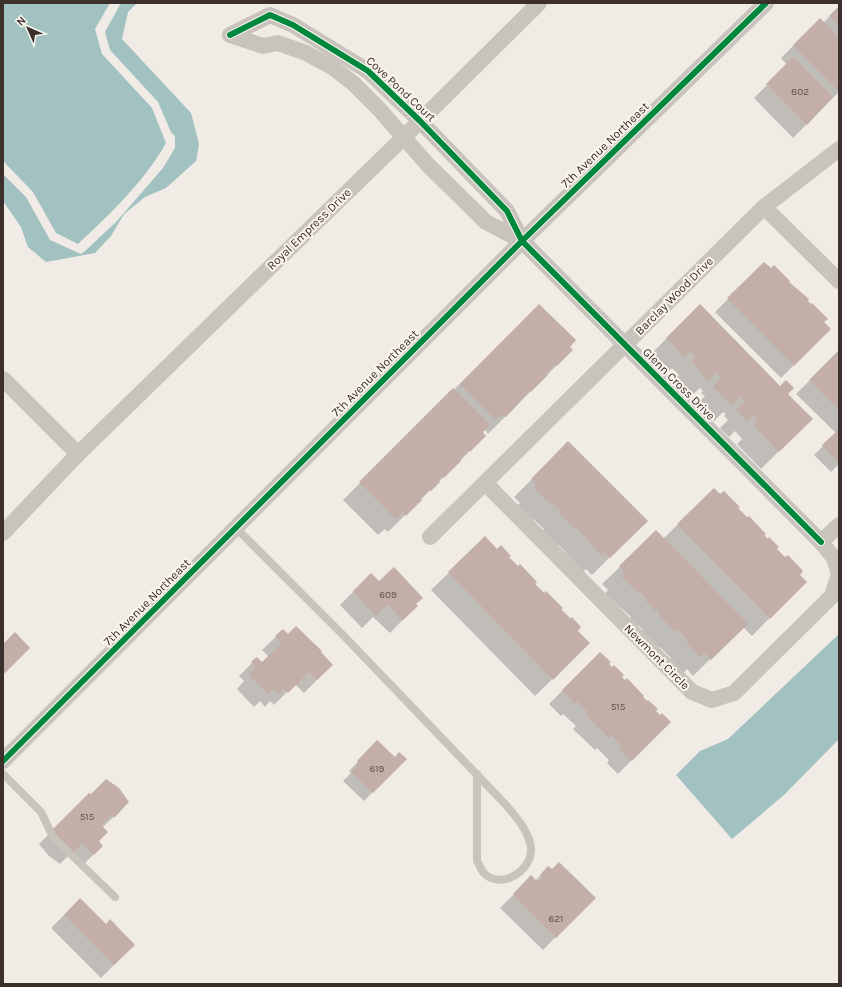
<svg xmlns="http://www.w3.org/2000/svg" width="842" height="987" viewBox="0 0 842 987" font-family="Karla,sans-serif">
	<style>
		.water { fill: #a1c2c1 }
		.shadow { fill: #0003 }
		.building { fill: #c3afa7 }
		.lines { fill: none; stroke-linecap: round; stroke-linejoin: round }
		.service { stroke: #c9c3be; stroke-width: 8 }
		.minor { stroke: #c9c3be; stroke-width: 16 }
		.cycleway-casing { stroke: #fbf5ee; stroke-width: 8 }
		.cycleway { stroke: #00873e; stroke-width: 6 }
		.labels { text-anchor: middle; stroke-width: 4; stroke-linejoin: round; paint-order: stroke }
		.number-label { font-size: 10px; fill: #5d504a }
		.street-label { font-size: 12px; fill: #3b302b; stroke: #fbf5ee }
	</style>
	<rect width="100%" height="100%" fill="#f0ebe5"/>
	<g class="water">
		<path d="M3,3H110L95,29L102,54L152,108L166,143C144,182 110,214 78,244L56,233L33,192L3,161Z"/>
		<polygon points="121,3 137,3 128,12 122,39 191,113 199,144 196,161 166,188 145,197 124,214 111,236 95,253 46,262 28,247 21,227 3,201 3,174 26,197 50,240 81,254 85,251 116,222 163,168 175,148 175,136 171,132 158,102 110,50 105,32"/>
		<polygon points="839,634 839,739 784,795 732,839 676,775 700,751 728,739"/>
	</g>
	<g class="shadow">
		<polygon points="839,7 839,92 793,138 754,98 787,65 781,58 820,19 824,22"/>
		<polygon points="764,263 806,301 830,329 781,378 715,312"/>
		<polygon points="539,305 572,350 488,434 485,430 482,433 485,436 388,532 385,529 378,535 343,500"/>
		<polygon points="700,305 786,394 794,436 761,469 737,444 742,439 735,431 729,437 720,428 728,420 724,416 726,414 723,412 714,421 696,405 705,396 701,393 703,391 700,388 690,397 675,379 679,375 672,368 666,373 649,356"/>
		<polygon points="839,351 839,464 831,472 814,455 836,433 796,394"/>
		<polygon points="568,443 646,521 592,575 586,569 583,572 559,545 558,546 542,531 544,529 533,519 532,520 517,506 520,503 514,497"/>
		<polygon points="714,489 737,508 805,582 752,636 743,627 693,676 687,669 683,674 669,660 671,658 660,647 658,648 642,632 643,630 639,626 637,627 629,619 631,617 605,594 608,590 602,584 656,532 663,539"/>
		<polygon points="485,538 580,627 576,631 589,643 535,696 431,590"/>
		<polygon points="371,574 379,583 416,606 390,633 373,617 362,628 340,605"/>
		<polygon points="283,630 288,635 319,652 332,665 304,693 295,684 274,705 270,701 265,707 260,701 254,707 237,689 244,681 239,676 257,658 262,664 269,657 262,650"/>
		<polygon points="600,653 608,664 660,716 669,722 618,774 607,763 609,760 597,748 595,750 573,729 576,726 563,714 561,716 549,704"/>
		<polygon points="377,742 394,759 405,759 364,801 343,781 351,773 349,771"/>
		<polygon points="89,794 128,802 102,828 97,841 102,846 80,868 68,856 60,864 49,856 39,844"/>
		<polygon points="548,868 594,898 543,950 500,908 531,877 535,881"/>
		<polygon points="80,899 106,925 134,945 101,978 51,928"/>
	</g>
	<g class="building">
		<polygon points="839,6 839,26 829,16"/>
		<polygon points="820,18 839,37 839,92 793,45"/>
		<polygon points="793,57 833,97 807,125 766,84"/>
		<polygon points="764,262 771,268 774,265 790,281 789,282 809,299 808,301 811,304 812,303 828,319 824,322 831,329 794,366 727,298"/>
		<polygon points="539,304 576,340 570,347 573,350 557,366 556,365 546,374 548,375 531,392 530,391 506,417 503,414 496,420 460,384"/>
		<polygon points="700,304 780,386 786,380 794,388 788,394 813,419 779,452 754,426 758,421 753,415 747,421 736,410 745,402 741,398 743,396 741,395 732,405 713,387 721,378 718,375 719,373 718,371 708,381 692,361 696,357 690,351 684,357 666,338"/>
		<polygon points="839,350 839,410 809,380"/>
		<polygon points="453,388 490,425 483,432 486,436 470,452 469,450 460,459 461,461 444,478 442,476 439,480 440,482 431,491 429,490 420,498 422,500 406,516 403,512 396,519 359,482"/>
		<polygon points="837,431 839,433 839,463 822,445"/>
		<polygon points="568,441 648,521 610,558 604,552 601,555 577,528 576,530 559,513 561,511 551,502 550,504 534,488 537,485 531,479"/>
		<polygon points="714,488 720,494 724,491 740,507 738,508 747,517 749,516 766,534 764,535 768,539 769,537 779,547 777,549 785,557 788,555 803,571 800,575 807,582 770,619 677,524"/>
		<polygon points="656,530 748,624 711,660 705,653 701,657 686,642 688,640 678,630 676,632 658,614 660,612 657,609 655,611 646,601 647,599 639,591 637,592 621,576 625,573 619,566"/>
		<polygon points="485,536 497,549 501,545 511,556 509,557 518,566 520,564 537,582 535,584 544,593 546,591 563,608 561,610 570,619 572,617 581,627 578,631 590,643 553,680 448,572"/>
		<polygon points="394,567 423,598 416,604 418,606 403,620 387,604 376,616 353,591 371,573 379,581"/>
		<polygon points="296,626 322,651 321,652 333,665 317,680 309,672 288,693 284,689 279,694 274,689 268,694 249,675 256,667 251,662 257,657 262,662 282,643 275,636 283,629 288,634"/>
		<polygon points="15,632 30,648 3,675 3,644"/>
		<polygon points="600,652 611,662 609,664 612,667 614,665 624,675 622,677 625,680 627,678 644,696 643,697 647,701 648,700 658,709 656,711 660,715 662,713 671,722 632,761 619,749 622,746 611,735 609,738 586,715 588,712 577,701 575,704 562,690"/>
		<polygon points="377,740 395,757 399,752 407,759 373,793 351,772 359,764 357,761"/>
		<polygon points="106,779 119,788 129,802 114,818 111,815 101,825 108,832 99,841 103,846 94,855 82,843 74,852 62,843 52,830 89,793 91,794"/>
		<polygon points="559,862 596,898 556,938 513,894 531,875 538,882 542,878 540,875 548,866 552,869"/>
		<polygon points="80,898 106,924 110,919 135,945 114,965 64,915"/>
	</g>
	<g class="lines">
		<g class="service">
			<path d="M236,528L343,635L506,805C516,817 529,831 531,848C533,870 500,892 483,872C481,869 479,864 477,861V774"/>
			<polyline points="3,774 41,812 53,837 115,897"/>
		</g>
		<g class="minor">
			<polyline points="230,35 270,15 293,25 368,71 420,121 507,211 522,241 821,542"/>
			<polyline points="230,35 263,46 278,43 306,53 332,67 353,83 379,109 428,165 486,222 522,241"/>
			<polyline points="764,207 839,281"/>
			<polyline points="3,379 78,454"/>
			<polyline points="485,483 692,692 712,700 734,693 832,596 839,574 834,558 821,542 839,525"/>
			<polyline points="3,533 78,454 403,138 539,3"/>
			<polyline points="430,537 764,207 839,149"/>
			<polyline points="3,761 522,241 766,3"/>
		</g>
		<g class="cycleway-casing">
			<g id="cycleway">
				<polyline points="230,35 270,15 293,25 368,71 420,121 507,211 522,241 821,542"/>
				<polyline points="3,761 522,241 766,3"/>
			</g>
		</g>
		<use href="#cycleway" class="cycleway"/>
	</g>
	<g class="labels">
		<g class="number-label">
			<text x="800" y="95">802</text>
			<text x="388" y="598">609</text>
			<text x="618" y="710">515</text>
			<text x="377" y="772">619</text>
			<text x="87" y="820">515</text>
			<text x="556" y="922">621</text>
		</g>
		<g class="street-label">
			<text transform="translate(401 89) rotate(43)" y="4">Cove Pond Court</text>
			<text transform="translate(605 145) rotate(-44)" y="4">7th Avenue Northeast</text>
			<text transform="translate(309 229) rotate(-44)" y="4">Royal Empress Drive</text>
			<text transform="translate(674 296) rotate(-45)" y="4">Barclay Wood Drive</text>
			<text transform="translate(375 373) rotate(-45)" y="4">7th Avenue Northeast</text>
			<text transform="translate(679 384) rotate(45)" y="4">Glenn Cross Drive</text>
			<text transform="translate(147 602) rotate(-45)" y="4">7th Avenue Northeast</text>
			<text transform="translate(657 657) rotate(45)" y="4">Newmont Circle</text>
		</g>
	</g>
	<rect width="842" height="987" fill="none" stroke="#3b302b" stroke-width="8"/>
	<g transform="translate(28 28) rotate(315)" stroke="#fbf5ee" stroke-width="3" paint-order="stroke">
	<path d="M0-3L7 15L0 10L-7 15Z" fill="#3b302b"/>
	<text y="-6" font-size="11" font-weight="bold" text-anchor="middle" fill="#3b302b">N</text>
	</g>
</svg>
